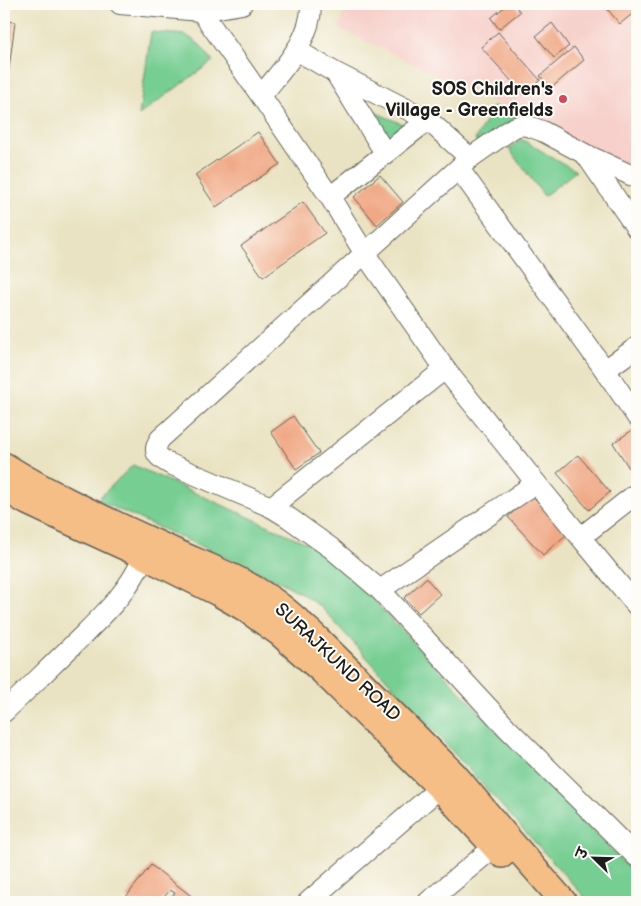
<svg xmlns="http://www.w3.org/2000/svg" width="641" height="906" viewBox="0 0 641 906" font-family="'Balsamiq Sans','Playpen Sans Deva',sans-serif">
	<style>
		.built { fill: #f7d0cb }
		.green { fill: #77ce93; stroke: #4a7558 }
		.building { fill: #f0a885 }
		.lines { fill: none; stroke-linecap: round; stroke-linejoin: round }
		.minor-casing { stroke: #646256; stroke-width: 22 }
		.major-casing { stroke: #646256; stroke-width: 28 }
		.minor { stroke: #fff; stroke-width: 20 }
		.major { stroke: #f6be87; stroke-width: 25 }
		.poi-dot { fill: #d1495b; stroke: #fdfcf7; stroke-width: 2 }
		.labels { text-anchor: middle; stroke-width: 4; stroke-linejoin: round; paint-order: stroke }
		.poi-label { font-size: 18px; font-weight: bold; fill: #1c1c1c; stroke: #fdfcf7; text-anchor: end }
		.street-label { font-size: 18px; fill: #1c1c1c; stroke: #fdfcf7 }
	</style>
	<rect width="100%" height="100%" fill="#fdfcf7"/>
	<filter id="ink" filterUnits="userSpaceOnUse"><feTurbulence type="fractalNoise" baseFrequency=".02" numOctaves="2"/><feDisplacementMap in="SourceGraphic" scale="10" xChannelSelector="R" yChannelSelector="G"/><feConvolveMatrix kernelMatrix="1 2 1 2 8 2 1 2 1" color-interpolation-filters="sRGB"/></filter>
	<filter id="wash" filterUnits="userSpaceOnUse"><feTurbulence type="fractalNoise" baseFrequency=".0096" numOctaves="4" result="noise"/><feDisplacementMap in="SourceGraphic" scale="20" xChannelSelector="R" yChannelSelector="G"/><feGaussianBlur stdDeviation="1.12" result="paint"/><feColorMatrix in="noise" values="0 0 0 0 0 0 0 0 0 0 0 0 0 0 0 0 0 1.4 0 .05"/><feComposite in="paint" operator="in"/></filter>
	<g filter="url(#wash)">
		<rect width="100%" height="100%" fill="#eae3c3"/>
		<polygon class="built" points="346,4 637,4 637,171 339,28"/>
		<g class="green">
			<polygon points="151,32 186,35 200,45 213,61 139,115"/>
			<polygon points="360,106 412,128 388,149"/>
			<polygon points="494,106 518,117 482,144 475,140"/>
			<polygon points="521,139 576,171 544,196 509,149"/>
			<polygon points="133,465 311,545 349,576 376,603 637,877 637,902 589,902 321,607 301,593 279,581 97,500"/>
		</g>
		<g id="blocks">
			<g class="building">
				<polygon points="508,4 514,4 520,12 499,29 491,18"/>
				<polygon points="603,4 632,4 637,10 620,24"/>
				<polygon points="4,21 15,22 5,100 4,100"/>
				<polygon points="552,23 569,46 554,58 536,36"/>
				<polygon points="498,32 540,80 524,95 481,47"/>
				<polygon points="574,47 584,60 551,88 540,76"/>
				<polygon points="258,132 280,164 216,207 195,175"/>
				<polygon points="380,175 403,202 377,225 354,197"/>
				<polygon points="303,202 325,233 263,277 241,246"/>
				<polygon points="293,416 319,453 296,469 271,432"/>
				<polygon points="634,429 637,434 637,472 633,474 613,443"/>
				<polygon points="578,455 610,492 589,510 557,473"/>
				<polygon points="532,495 567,534 543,555 508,517"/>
				<polygon points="426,578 440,594 419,613 404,598"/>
				<polygon points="151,865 199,902 168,902 175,893 170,890 160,902 132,902 126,897"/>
			</g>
		</g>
	</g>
	<g filter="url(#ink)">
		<use href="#blocks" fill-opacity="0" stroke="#646256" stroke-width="1"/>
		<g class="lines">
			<g class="minor-casing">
				<g id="minor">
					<polyline points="120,4 201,11 242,4"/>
					<polyline points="201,11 261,96 330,197 365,254 445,369 536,483 637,606"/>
					<polyline points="296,50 336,73 428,120 470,158"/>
					<polyline points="336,74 385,153"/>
					<path d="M261,96C282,69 312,40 311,4"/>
					<polyline points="586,155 637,229"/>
					<polyline points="459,169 605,370 637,417"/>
					<path d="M637,178L585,154L542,131L531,127L521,125L513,128L470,158L160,439C151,453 158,457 170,464L271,507L289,518L331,548L380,590L507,728L637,857"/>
					<polyline points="330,197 428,120"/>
					<polyline points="605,370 637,347"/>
					<polyline points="271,507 445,369"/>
					<polyline points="581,537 637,493"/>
					<polyline points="380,590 536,483"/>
					<path d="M4,712C27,690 50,667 73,645C100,618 129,593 144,556"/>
					<polyline points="308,902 450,779"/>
					<polyline points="428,902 505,838"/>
				</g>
			</g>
			<g class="major-casing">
				<g id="major">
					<path d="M4,465C58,499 118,525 176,552C207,566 240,578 268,597C287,609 304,626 320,641L455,775L507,837L564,902"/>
					<polyline points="4,488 27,502 59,517 144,556 218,593 244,608 279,633 323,672 440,788 502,855"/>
				</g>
			</g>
			<use href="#minor" class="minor"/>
			<use href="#major" class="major"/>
		</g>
	</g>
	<circle class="poi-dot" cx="563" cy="99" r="5"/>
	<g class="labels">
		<g class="poi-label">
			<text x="553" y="95">SOS Children's<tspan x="553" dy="21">Village - Greenfields</tspan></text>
		</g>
		<g class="street-label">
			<text transform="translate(338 662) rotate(43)" y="6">SURAJKUND ROAD</text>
		</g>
	</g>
	<rect width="641" height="906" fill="none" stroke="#fdfcf7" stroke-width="20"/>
	<g transform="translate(594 858) rotate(293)" stroke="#fdfcf7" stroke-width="4" paint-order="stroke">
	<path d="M0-4L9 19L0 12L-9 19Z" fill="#1c1c1c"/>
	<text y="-8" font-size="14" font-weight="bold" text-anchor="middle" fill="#1c1c1c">उ</text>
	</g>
</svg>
